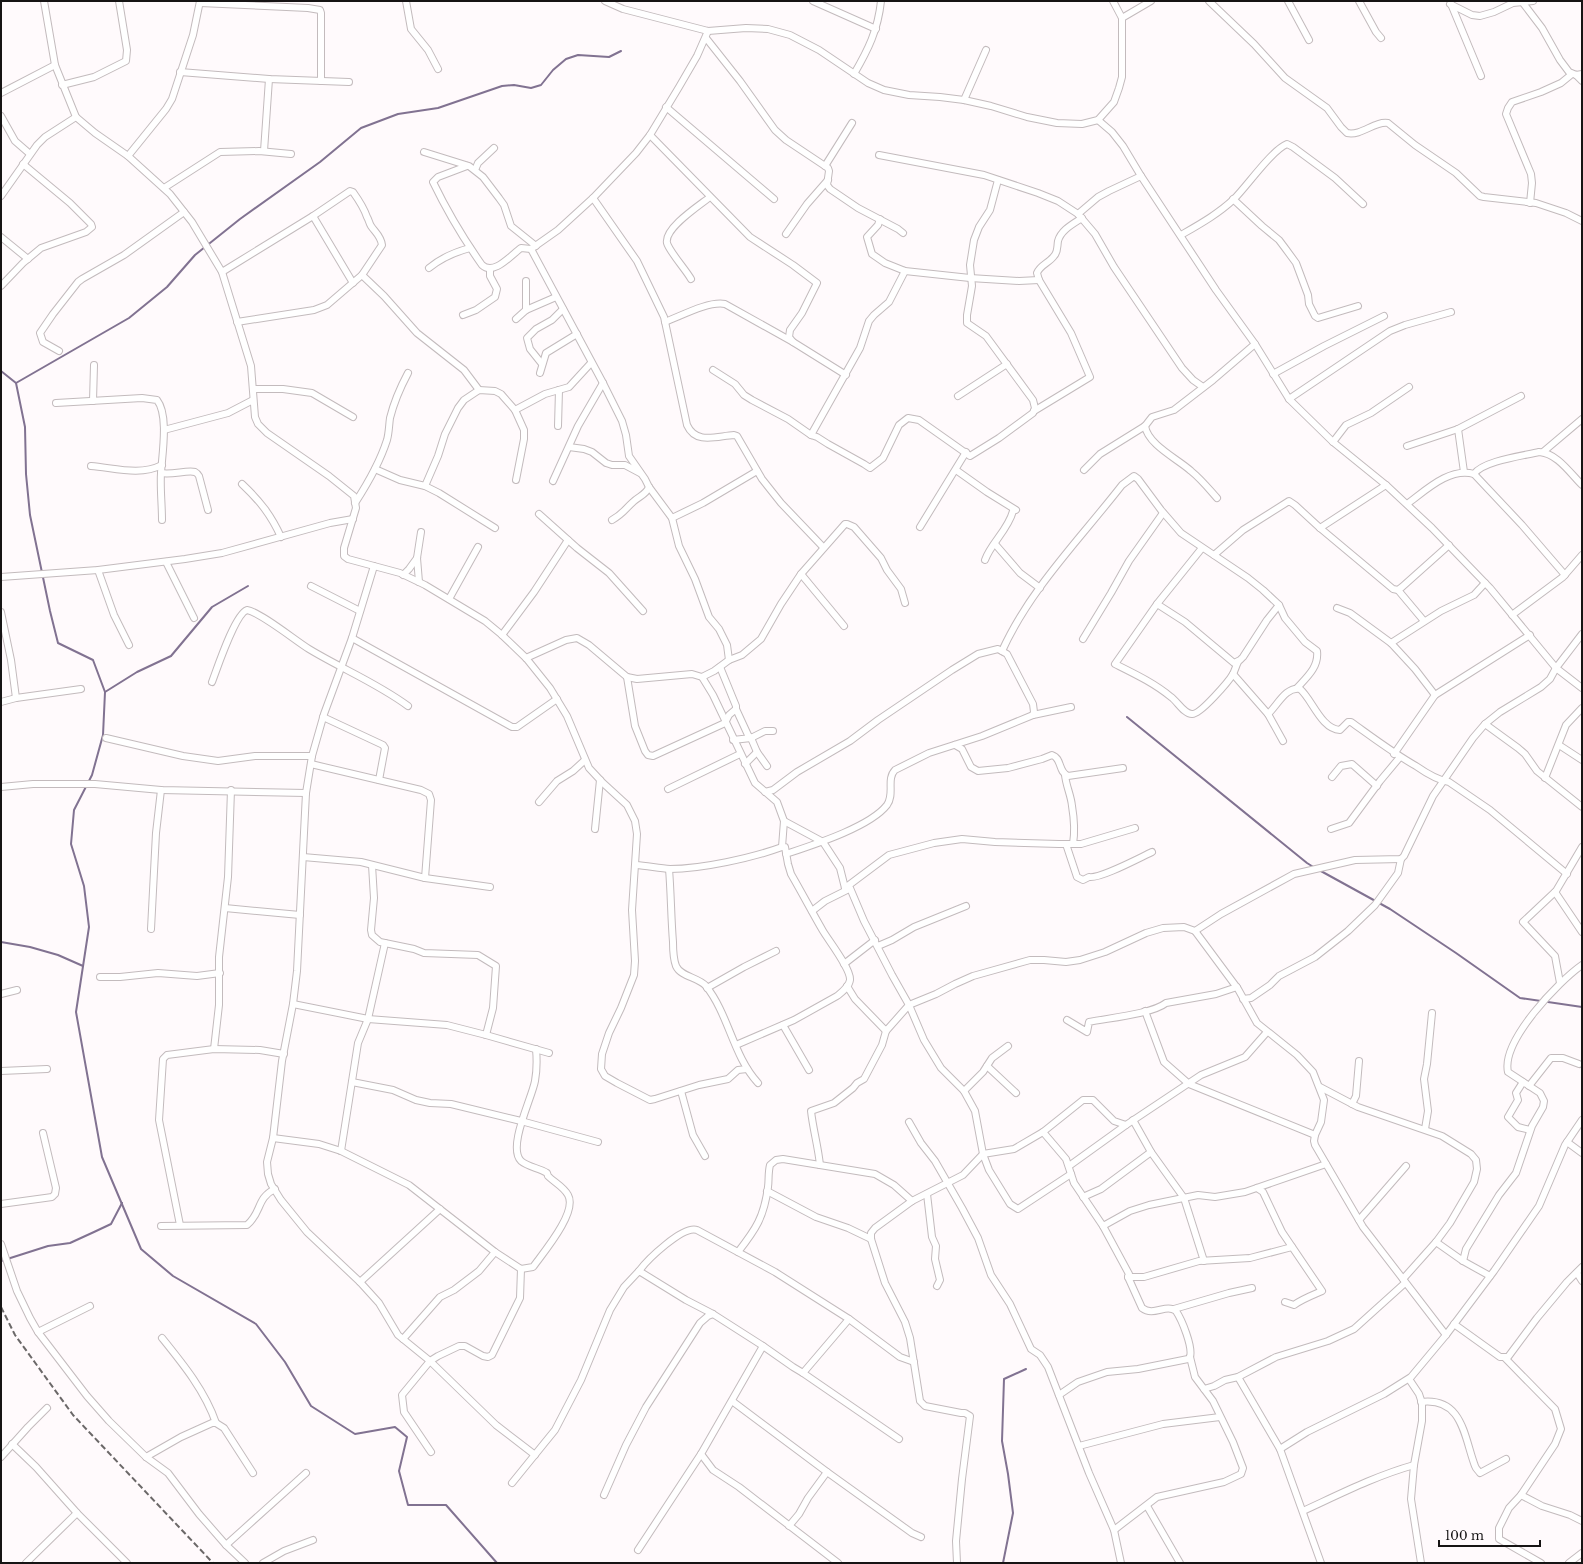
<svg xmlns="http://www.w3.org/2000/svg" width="1583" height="1564" viewBox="0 0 1583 1564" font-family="'Libre Baskerville',serif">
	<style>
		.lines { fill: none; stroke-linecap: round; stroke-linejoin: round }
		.stream { stroke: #817291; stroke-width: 2 }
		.street-casing { stroke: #c3bbbd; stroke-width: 8 }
		.street { stroke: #fff; stroke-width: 6 }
		.rail { stroke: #6b6868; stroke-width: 2; stroke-dasharray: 6 3; stroke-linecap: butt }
	</style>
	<rect width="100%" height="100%" fill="#fffafc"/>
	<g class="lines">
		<g class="stream">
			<polyline points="1,371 16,383 25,427 26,474 30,515 50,611 58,643 93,660 105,692 103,735 92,775 74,810 71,844 84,886 89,927 76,1012 102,1157 141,1249 173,1276 256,1324 285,1362 311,1406 355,1434 395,1427 407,1437 399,1471 408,1505 446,1505 497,1563"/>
			<polyline points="16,383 129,318 167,287 195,255 240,219 320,162 361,128 398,114 438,108 502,86 514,85 531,88 541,85 553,70 566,59 578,55 609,57 621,51"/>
			<polyline points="105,692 137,672 171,656 212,607 248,586"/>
			<polyline points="1127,717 1307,863 1315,868"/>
			<polyline points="1319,870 1390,909 1456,953 1520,998 1582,1007"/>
			<polyline points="1,942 30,947 58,955 83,966"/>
			<polyline points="1,1261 48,1246 70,1243 94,1232 111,1224 122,1203"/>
			<polyline points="1003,1563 1013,1513 1008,1474 1002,1441 1004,1379 1026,1369"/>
		</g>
		<g class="street-casing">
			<g id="street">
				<polyline points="44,1 55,65 76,117 95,133 128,156 170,194 192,222 222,272 251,366 255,417 258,424 267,433 329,476 354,496 356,508 344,548 344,556 348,559 400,573 425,585 485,621 502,635 526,658 550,688 567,716 589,768 603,783 627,805 635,821 637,834 632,910 635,961 634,975 621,1008 609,1033 602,1054 601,1069 605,1076 617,1083 650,1100 655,1099 699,1085 728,1079 738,1070 747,1069"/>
				<polyline points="406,1 411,29 428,50 438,69"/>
				<polyline points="605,1 623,9 708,31 746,28 768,29 790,35 819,50 868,83 884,90 909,95 940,97 964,100 991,106 1027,117 1057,123 1082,124 1098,120 1114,102 1119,88 1122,77 1122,18 1113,1"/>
				<polyline points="813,1 876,29"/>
				<path d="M1209,1L1254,44L1285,78L1327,108L1341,127L1347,133C1362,136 1374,121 1388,123L1415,145L1456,173L1480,196L1484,197L1536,203L1566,213L1582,221"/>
				<polyline points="1288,1 1309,40"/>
				<polyline points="1359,1 1376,32 1381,38"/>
				<polyline points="200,3 308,8 320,10 321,13 321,81"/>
				<polyline points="1523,3 1542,28 1560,60 1569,72 1576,75 1582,74"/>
				<polyline points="1450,4 1472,15 1480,16 1494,12 1513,3 1533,1"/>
				<polyline points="1451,4 1481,76"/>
				<polyline points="1122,18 1151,1"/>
				<polyline points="706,38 740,81 775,130 786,140 828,168 829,171 827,185 830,189 858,208 898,229 903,233"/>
				<polyline points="180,72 269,79 349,82"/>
				<path d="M854,74C868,50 878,30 881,1"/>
				<polyline points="1576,75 1582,81"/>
				<polyline points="62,85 94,77 126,61 127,50 119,1"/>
				<polyline points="1,93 55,65"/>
				<polyline points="964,100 986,50"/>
				<polyline points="666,107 774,199"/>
				<polyline points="1,116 15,141 30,154"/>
				<polyline points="1098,120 1112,132 1123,146 1141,176 1216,290 1255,344 1289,399 1333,442 1386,485 1432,528 1490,588 1556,668 1582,688"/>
				<polyline points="650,135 750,237 793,265 817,283 802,313 790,330 789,337 793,342"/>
				<polyline points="264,151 269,79"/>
				<polyline points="424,152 469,166 483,177 499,198 504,205 511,226 536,246"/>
				<polyline points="879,155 984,175 1038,193 1058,201 1078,214 1095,234 1114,267 1182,368 1193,380 1203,387"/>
				<polyline points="128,156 166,109 172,99 193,35 200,1"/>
				<path d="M467,166L438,177L433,182C447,211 463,238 482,265C494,276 511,255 521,248L531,249L558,230L593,198L636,153L650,135L679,87L697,56L708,31"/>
				<polyline points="825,166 852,123"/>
				<polyline points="475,170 478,163 494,148"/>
				<polyline points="164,188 220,152 259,151 291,154"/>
				<polyline points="1,196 37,145 45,137 76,117"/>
				<path d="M593,198L637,261L664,317L687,425C696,445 717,436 734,435L737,436L762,479L781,503L823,547"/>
				<polyline points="1233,199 1262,226 1279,240 1285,248 1296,263 1308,295 1309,304 1315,316 1318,318 1358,306"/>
				<polyline points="1530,203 1532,183 1531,174 1506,114 1508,108 1512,102 1541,92 1561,83 1572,74"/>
				<polyline points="1078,214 1098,197 1109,191 1141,176"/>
				<polyline points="313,216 353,283"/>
				<polyline points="880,219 878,225 867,237 872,254 885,263 905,271 970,278 1019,281 1039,280"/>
				<polyline points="786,234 807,204 828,180"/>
				<path d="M1181,235C1200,224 1218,214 1234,199C1247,186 1272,150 1287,144L1293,147L1335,178L1363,204"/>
				<polyline points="1,237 28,259"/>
				<polyline points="531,249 603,383 622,421 626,435 629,456 645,479 649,487 672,518 679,546 695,579 709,617 719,629 727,645 729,660"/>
				<path d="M429,268C441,258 455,252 470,248"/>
				<path d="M222,272L313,216L350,191L353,192C358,199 364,208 367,217C369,220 369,223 371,226C375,232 381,236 382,245L362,275L327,305L314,310L237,322"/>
				<polyline points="362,275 384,296 417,333 464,370 479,390"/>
				<path d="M691,279C686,270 669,251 667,243C664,228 700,205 710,197"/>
				<polyline points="1,286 23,263 41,248 86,232 92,227 91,224 70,203 23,164"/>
				<polyline points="526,310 526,281"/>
				<polyline points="463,315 476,310 495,297 497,289 490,276 490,268"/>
				<polyline points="516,319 526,310 556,297"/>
				<path d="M665,322C681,316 708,301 725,304L793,342L846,375"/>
				<polyline points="59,351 43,342 40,333 53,314 78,282 82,279 124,255 184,212"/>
				<polyline points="542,364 530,349 527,338 536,329 552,320 563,309"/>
				<polyline points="713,370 735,384 744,395 752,400 788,419 811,435 817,437 828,444 864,464 870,468 883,458 899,425 908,418 919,420 970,456 999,438 1033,413 1035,408 1033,400 986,336 967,323 967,315 972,286 970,265 974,240 979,227 990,210 998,180"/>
				<polyline points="540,373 546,353 577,334"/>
				<polyline points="1273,374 1324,346 1384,316"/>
				<polyline points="253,389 283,389 312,393 353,417"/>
				<polyline points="958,396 1007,364"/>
				<polyline points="1289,399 1390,331 1405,325 1451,312"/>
				<polyline points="93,401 94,365"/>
				<path d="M56,403L142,398L157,400C169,415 162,455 161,473C160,488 162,504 162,520"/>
				<polyline points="515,410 545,394 569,387 591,363"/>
				<path d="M1034,411L1090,377L1071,333L1039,280L1037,273C1040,265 1049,263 1054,256C1058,252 1057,247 1058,241C1061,230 1073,224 1082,218"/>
				<polyline points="558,426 559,390"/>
				<path d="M1145,426C1148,445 1178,459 1191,471C1201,479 1209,489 1217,498"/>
				<polyline points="1458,429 1464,472"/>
				<polyline points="164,430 228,413 253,400"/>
				<polyline points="811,435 860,348 869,321 874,315 889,302 905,271"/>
				<polyline points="1333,442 1346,425 1371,413 1409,387"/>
				<polyline points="1407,446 1458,429 1521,396"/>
				<polyline points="569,447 584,449 592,452 606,463 612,465 625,465 640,473"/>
				<polyline points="1543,452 1582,419"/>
				<path d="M91,466C115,468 140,476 162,465"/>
				<polyline points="375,469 400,480 425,486 439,493 495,528"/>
				<path d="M956,470L987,492L1016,510L1013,511C1008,530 991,543 985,560"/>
				<polyline points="1084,470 1100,454 1145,426 1152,417 1174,410 1213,380 1255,344"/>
				<path d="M161,473C172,475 187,470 195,472C197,473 198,474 199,476L208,510"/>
				<polyline points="1474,474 1522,525 1565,575"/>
				<polyline points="553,481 578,426 603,383"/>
				<path d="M242,484C260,501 271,515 281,537"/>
				<polyline points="425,486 438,456 445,434 458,408 464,400 479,390 495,391 501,394 515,410 524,430 524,439 516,480"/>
				<path d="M355,503C368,483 380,462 387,440C389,433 389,425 390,418C394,402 400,388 408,373"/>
				<path d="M1407,504C1425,491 1449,467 1474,474C1483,461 1522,456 1539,452C1557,453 1570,473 1582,485"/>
				<polyline points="539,514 577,548 609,573 643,611"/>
				<polyline points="672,518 703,503 757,471"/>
				<path d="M612,520C623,514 625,509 633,502C639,496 646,495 649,487"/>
				<polyline points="920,527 966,452"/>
				<polyline points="1320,528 1386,485"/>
				<polyline points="995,544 1020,573 1040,588"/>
				<path d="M1202,548L1157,604L1115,664C1135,674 1154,683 1171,697C1177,701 1184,714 1192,714C1200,715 1229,681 1233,674C1235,670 1236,666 1238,662"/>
				<polyline points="1214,555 1243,530 1289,501 1295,505 1320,528 1393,589 1398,590 1402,587 1449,545"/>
				<polyline points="166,562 194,618"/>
				<polyline points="374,566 352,638 324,714 312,756 306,793 297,971 293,1004 282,1061 273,1138 267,1162 268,1174 271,1184 281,1200 307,1232 360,1282 379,1303 398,1335 430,1361 496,1425 535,1455"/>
				<polyline points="98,570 114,615 129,645"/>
				<polyline points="801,574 844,626"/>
				<polyline points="403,575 409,569 417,558"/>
				<polyline points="1,577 98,570 185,559 222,553 330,523 353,519"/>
				<polyline points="419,582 417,558 421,532"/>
				<polyline points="311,586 360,611"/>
				<polyline points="1398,590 1424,621"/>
				<polyline points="449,599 478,547"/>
				<polyline points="1157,604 1185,622 1234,663 1240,660 1243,657 1267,620 1279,605"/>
				<polyline points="1337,608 1350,613 1391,643 1415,669 1435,695"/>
				<polyline points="1,612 11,660 16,698"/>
				<polyline points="1512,615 1563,577 1582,555"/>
				<polyline points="502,635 534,592 568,540"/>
				<polyline points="352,638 512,727 517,727 557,699"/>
				<polyline points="1083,639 1111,593 1129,561 1163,513"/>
				<polyline points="1391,643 1441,611 1474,595 1485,583"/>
				<path d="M1002,651C1030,589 1080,539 1122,485L1134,476L1138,479L1161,510L1181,533L1248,578L1263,590L1279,605L1285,618L1305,642L1317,651C1319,667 1307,677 1297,688"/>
				<polyline points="526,658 566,640 577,638 589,645 627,677 637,679 692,674 702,677 713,695 755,783 777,802 784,821 823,842 840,868 845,888 850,888 864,921 892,975 909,1005 924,1040 941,1068 964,1091 975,1111 983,1154 989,1170 1010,1204 1018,1209 1071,1174"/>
				<polyline points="1233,674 1268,714 1283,741"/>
				<polyline points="627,677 635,726 645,751 648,755 653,756 725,723 729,715 736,709 736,706 720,667"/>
				<polyline points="702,677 714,671 729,660 742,655 761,639 781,604 801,574 845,524 847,524 854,527 881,558 887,570 901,589 905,603"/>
				<path d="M212,682C217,669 235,614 247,610C260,612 296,641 309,649C342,669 377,683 408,706"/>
				<polyline points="1,702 16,698 81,689"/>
				<path d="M1268,714C1277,706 1286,686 1300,689C1312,699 1321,729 1340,730L1348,722H1351C1372,737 1393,753 1416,766C1426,773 1437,780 1449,782L1490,810L1567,874"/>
				<polyline points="1033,715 1071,707"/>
				<polyline points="323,717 383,745 385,748 379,780"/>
				<polyline points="1485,724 1518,748 1525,754 1537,771 1582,807"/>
				<polyline points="106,738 183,756 218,761 255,756 312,756"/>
				<polyline points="733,740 751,738 748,735 736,709"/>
				<path d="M955,745L962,749L971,767L978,771L1008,768L1042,759L1052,755C1062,758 1058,772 1068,776L1123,768"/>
				<polyline points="1559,745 1582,760"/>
				<polyline points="1394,754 1435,695 1530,635"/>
				<polyline points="311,764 421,790 429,794 431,800 425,878"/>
				<polyline points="745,764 757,752"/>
				<polyline points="767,766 757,752 751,738 765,731 773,731"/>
				<path d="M1065,775C1066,786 1071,795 1072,806C1074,818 1075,832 1073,844"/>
				<polyline points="1332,777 1341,766 1352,764 1377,786"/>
				<polyline points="1545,778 1566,725 1582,708"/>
				<polyline points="1,787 33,784 95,784 161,790 306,793"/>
				<polyline points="668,789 740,754"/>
				<path d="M765,792L773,790L797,772L850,741L878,720L952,670L978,654L998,649L1007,654L1033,704L1034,712L1033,715L982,736L929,753L895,770C886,779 895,794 887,805C870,827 813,845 786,854"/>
				<polyline points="539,802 557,781 573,771 585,760"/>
				<polyline points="595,829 600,780"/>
				<polyline points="1331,829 1349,823 1380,781 1400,757"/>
				<path d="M1066,844L1077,877L1083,880L1089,877C1100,879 1139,858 1152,852"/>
				<polyline points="303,857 361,862 425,878 490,887"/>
				<polyline points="372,865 374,898 371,930 372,935 380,942 414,949 424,953 478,955 496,966 493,1008 486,1035"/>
				<path d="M636,865C647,866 659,868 670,869C701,869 752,858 782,847"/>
				<path d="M669,869C671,893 671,917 673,942C673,950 673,958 676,966C681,977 698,977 706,986C729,1015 733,1056 758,1083"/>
				<polyline points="845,888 889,855 934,843 962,839 995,842 1059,844 1081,844 1135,828"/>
				<polyline points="1555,892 1582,932"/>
				<polyline points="225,908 300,915"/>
				<polyline points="812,911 825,901 849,889"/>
				<polyline points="151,929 156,833 161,790"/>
				<polyline points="1195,931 1238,989 1257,1023 1297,1055 1313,1072 1324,1100 1321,1122 1315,1135 1314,1141 1315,1145 1363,1227 1446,1335"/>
				<polyline points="878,946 892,940 914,927 966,906"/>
				<polyline points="844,964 875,940"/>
				<polyline points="100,977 120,977 158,973 197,976 220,973"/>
				<polyline points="1560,983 1555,956 1523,922 1556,891 1582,847"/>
				<polyline points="847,986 855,999 886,1031 909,1005 936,994 955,984 973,976 1030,960 1044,960 1066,962 1080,960 1105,952 1146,933 1163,928 1184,927 1195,931 1221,914 1294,874 1355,860 1401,859 1404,856 1433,796 1473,738 1485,724 1500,712 1541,687 1550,679 1556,668 1582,634"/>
				<polyline points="707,988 744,967 776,951"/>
				<polyline points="1,994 17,990"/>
				<polyline points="1243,999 1251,998 1270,985 1279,976 1315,957 1348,931 1375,905 1398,873 1401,859"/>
				<polyline points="293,1004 368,1019 447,1025 486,1035 549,1053"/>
				<polyline points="1145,1011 1164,1062 1189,1084 1315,1135"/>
				<path d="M1067,1020L1087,1032L1089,1022C1108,1018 1152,1014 1166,1003L1216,994L1237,987"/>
				<polyline points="783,1025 809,1070"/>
				<path d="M736,1045L794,1020L837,996C842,992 849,987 850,980C851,969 829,941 823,931C812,912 802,893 791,874L788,864L785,847H782L784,821"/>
				<polyline points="214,1049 219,1005 219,957 228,877 231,790"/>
				<polyline points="987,1066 1016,1093"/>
				<polyline points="1,1071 47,1069"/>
				<polyline points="352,1082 393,1090 416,1100 430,1103 451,1104 521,1121 598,1142"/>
				<polyline points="1523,1082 1516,1093 1518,1100 1508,1117 1518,1127 1530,1130"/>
				<polyline points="1529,1086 1551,1058 1563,1058 1579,1064"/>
				<polyline points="1320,1087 1358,1107 1442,1136 1471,1154 1476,1160 1477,1169 1474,1182 1450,1223 1436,1242 1403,1279"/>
				<polyline points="681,1091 693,1135 705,1156"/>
				<polyline points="964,1091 983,1072 992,1058 1008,1046"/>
				<polyline points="1352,1104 1356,1096 1359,1061"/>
				<polyline points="909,1122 921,1143 935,1161 962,1208 978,1238 991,1275 1010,1304 1031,1349 1040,1355 1048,1367 1089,1473 1114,1530 1121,1563"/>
				<polyline points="1425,1129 1428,1111 1424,1079 1427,1064 1432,1013"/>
				<path d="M1043,1132L1066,1159L1074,1183L1103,1226L1129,1274L1128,1277L1142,1308C1154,1317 1166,1303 1176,1311C1182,1320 1193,1347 1190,1357L1188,1359L1138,1369L1107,1372L1078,1382L1059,1395"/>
				<path d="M273,1138L319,1144L341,1151L409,1185L495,1252L521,1269L533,1267C543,1253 578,1212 568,1195C564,1187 554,1182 548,1176L547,1173C539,1168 528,1167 521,1161C507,1147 532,1098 535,1081C537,1070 537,1060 536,1049"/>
				<polyline points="1567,1142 1582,1153"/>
				<polyline points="341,1151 358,1043 368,1019 385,943"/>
				<polyline points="1151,1152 1184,1198 1204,1261"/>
				<path d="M820,1165C818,1146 813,1129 811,1111L834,1103L853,1088L857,1083L864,1079L882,1045L886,1031"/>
				<polyline points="1069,1166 1126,1125 1201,1075 1245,1057 1267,1032"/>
				<path d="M1257,1188L1263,1192L1282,1232L1322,1291C1313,1295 1302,1299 1294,1305L1285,1302"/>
				<polyline points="767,1191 816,1217 848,1228 871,1239"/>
				<polyline points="927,1194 932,1237 936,1246 935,1259 940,1280 937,1286"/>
				<polyline points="1083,1197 1101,1189 1151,1152 1133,1120"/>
				<polyline points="1,1204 45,1198 52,1197 55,1194 56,1188 43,1133"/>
				<polyline points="1359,1220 1406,1166"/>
				<polyline points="180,1225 159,1120 163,1059 167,1055 214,1049 260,1050 284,1054"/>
				<path d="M161,1226L247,1225C262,1213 256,1198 275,1189"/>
				<polyline points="1103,1226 1130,1211 1149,1205 1198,1195 1215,1197 1245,1192 1326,1164"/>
				<polyline points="1436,1242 1463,1261 1490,1276"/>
				<polyline points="1,1244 17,1291 30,1318 38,1332 87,1396 109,1421 146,1457 168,1473 199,1514 226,1545 245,1563"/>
				<path d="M738,1252C756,1229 764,1217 768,1187C769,1180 768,1173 770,1165L776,1160L783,1159L875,1174L894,1185L912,1201"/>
				<path d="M1463,1261L1466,1249L1499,1195L1516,1173L1532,1126L1543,1107L1544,1101L1540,1093L1508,1072C1501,1041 1559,981 1582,965"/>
				<path d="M639,1271C647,1260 683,1225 697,1230L775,1272L849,1319L900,1357L914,1362"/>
				<polyline points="1577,1273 1582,1281"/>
				<polyline points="1128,1277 1144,1277 1199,1261 1250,1258 1292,1247"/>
				<polyline points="360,1282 440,1209"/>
				<polyline points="1174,1309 1229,1293 1252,1288"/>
				<polyline points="1454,1324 1500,1357 1508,1357 1537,1318 1567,1282 1582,1267"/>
				<polyline points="38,1332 90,1306"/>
				<path d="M162,1338C183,1364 205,1391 216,1423"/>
				<polyline points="403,1339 440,1297 454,1290 479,1271 495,1252"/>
				<polyline points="763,1346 701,1454 713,1470 739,1487 838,1563"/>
				<polyline points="1505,1358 1555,1409 1561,1429 1555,1444 1521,1495 1509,1508 1499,1528 1499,1539 1541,1563"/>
				<polyline points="803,1373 899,1439"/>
				<polyline points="1238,1377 1280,1449 1321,1563"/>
				<polyline points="1409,1379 1419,1394 1422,1403 1422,1421 1414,1465 1411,1499 1421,1563"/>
				<polyline points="1204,1389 1214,1386 1225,1380 1238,1377 1276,1357 1328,1341 1354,1329 1405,1283"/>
				<polyline points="732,1401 827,1472"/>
				<path d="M1421,1402C1463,1397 1464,1437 1475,1466C1476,1469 1478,1470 1480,1473L1506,1459"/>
				<polyline points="12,1444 36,1467 77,1513 127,1563"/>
				<polyline points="1079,1446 1163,1424 1220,1417"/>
				<polyline points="1280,1449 1307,1432 1384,1394 1411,1377 1446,1335 1494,1271 1539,1206 1565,1145 1582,1120"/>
				<polyline points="431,1452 404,1412 402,1395 430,1361 438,1356 459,1346 465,1346 483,1356 488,1357 492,1355 520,1298 521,1269"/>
				<polyline points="1,1457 28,1427 47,1408"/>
				<polyline points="146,1457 181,1437 212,1423 216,1423 224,1428 253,1473"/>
				<polyline points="512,1483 555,1430 581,1380 610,1310 624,1287 639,1271 686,1300 713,1314 763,1346 793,1367 803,1373 849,1319"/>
				<polyline points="604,1495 626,1445 646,1407 700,1323 708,1316 713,1314"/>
				<polyline points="1521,1495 1542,1506 1570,1515 1582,1521"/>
				<polyline points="1147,1506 1180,1563"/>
				<path d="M1303,1511C1340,1494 1375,1476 1414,1465"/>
				<polyline points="789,1526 799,1514 808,1498 827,1472 912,1533 921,1537"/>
				<polyline points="1114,1530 1157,1497 1224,1482 1241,1474 1243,1468 1233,1442 1213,1401 1195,1377 1190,1357"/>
				<polyline points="226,1545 306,1473"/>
				<polyline points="638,1550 701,1454"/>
				<polyline points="26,1563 77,1513"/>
				<polyline points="263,1563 284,1551 313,1540"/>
				<polyline points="957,1563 956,1541 962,1479 970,1416 965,1413 961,1413 925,1406 920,1401 910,1338 905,1322 885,1283 871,1239 871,1233 875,1228 912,1201 963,1175 983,1154 1014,1149 1043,1132 1083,1100 1093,1100 1114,1121 1126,1125"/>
				<polyline points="1569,1563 1582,1553"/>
			</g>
		</g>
		<use href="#street" class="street"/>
		<polyline class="rail" points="1,1307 15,1335 73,1415 213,1563"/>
	</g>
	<rect width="1583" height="1564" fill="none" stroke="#161414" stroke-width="4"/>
	<path d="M1439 1540v6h101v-6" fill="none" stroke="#161414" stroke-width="2"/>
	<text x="1445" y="1540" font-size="12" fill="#161414" stroke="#fffafc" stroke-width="3" paint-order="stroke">100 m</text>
</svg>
